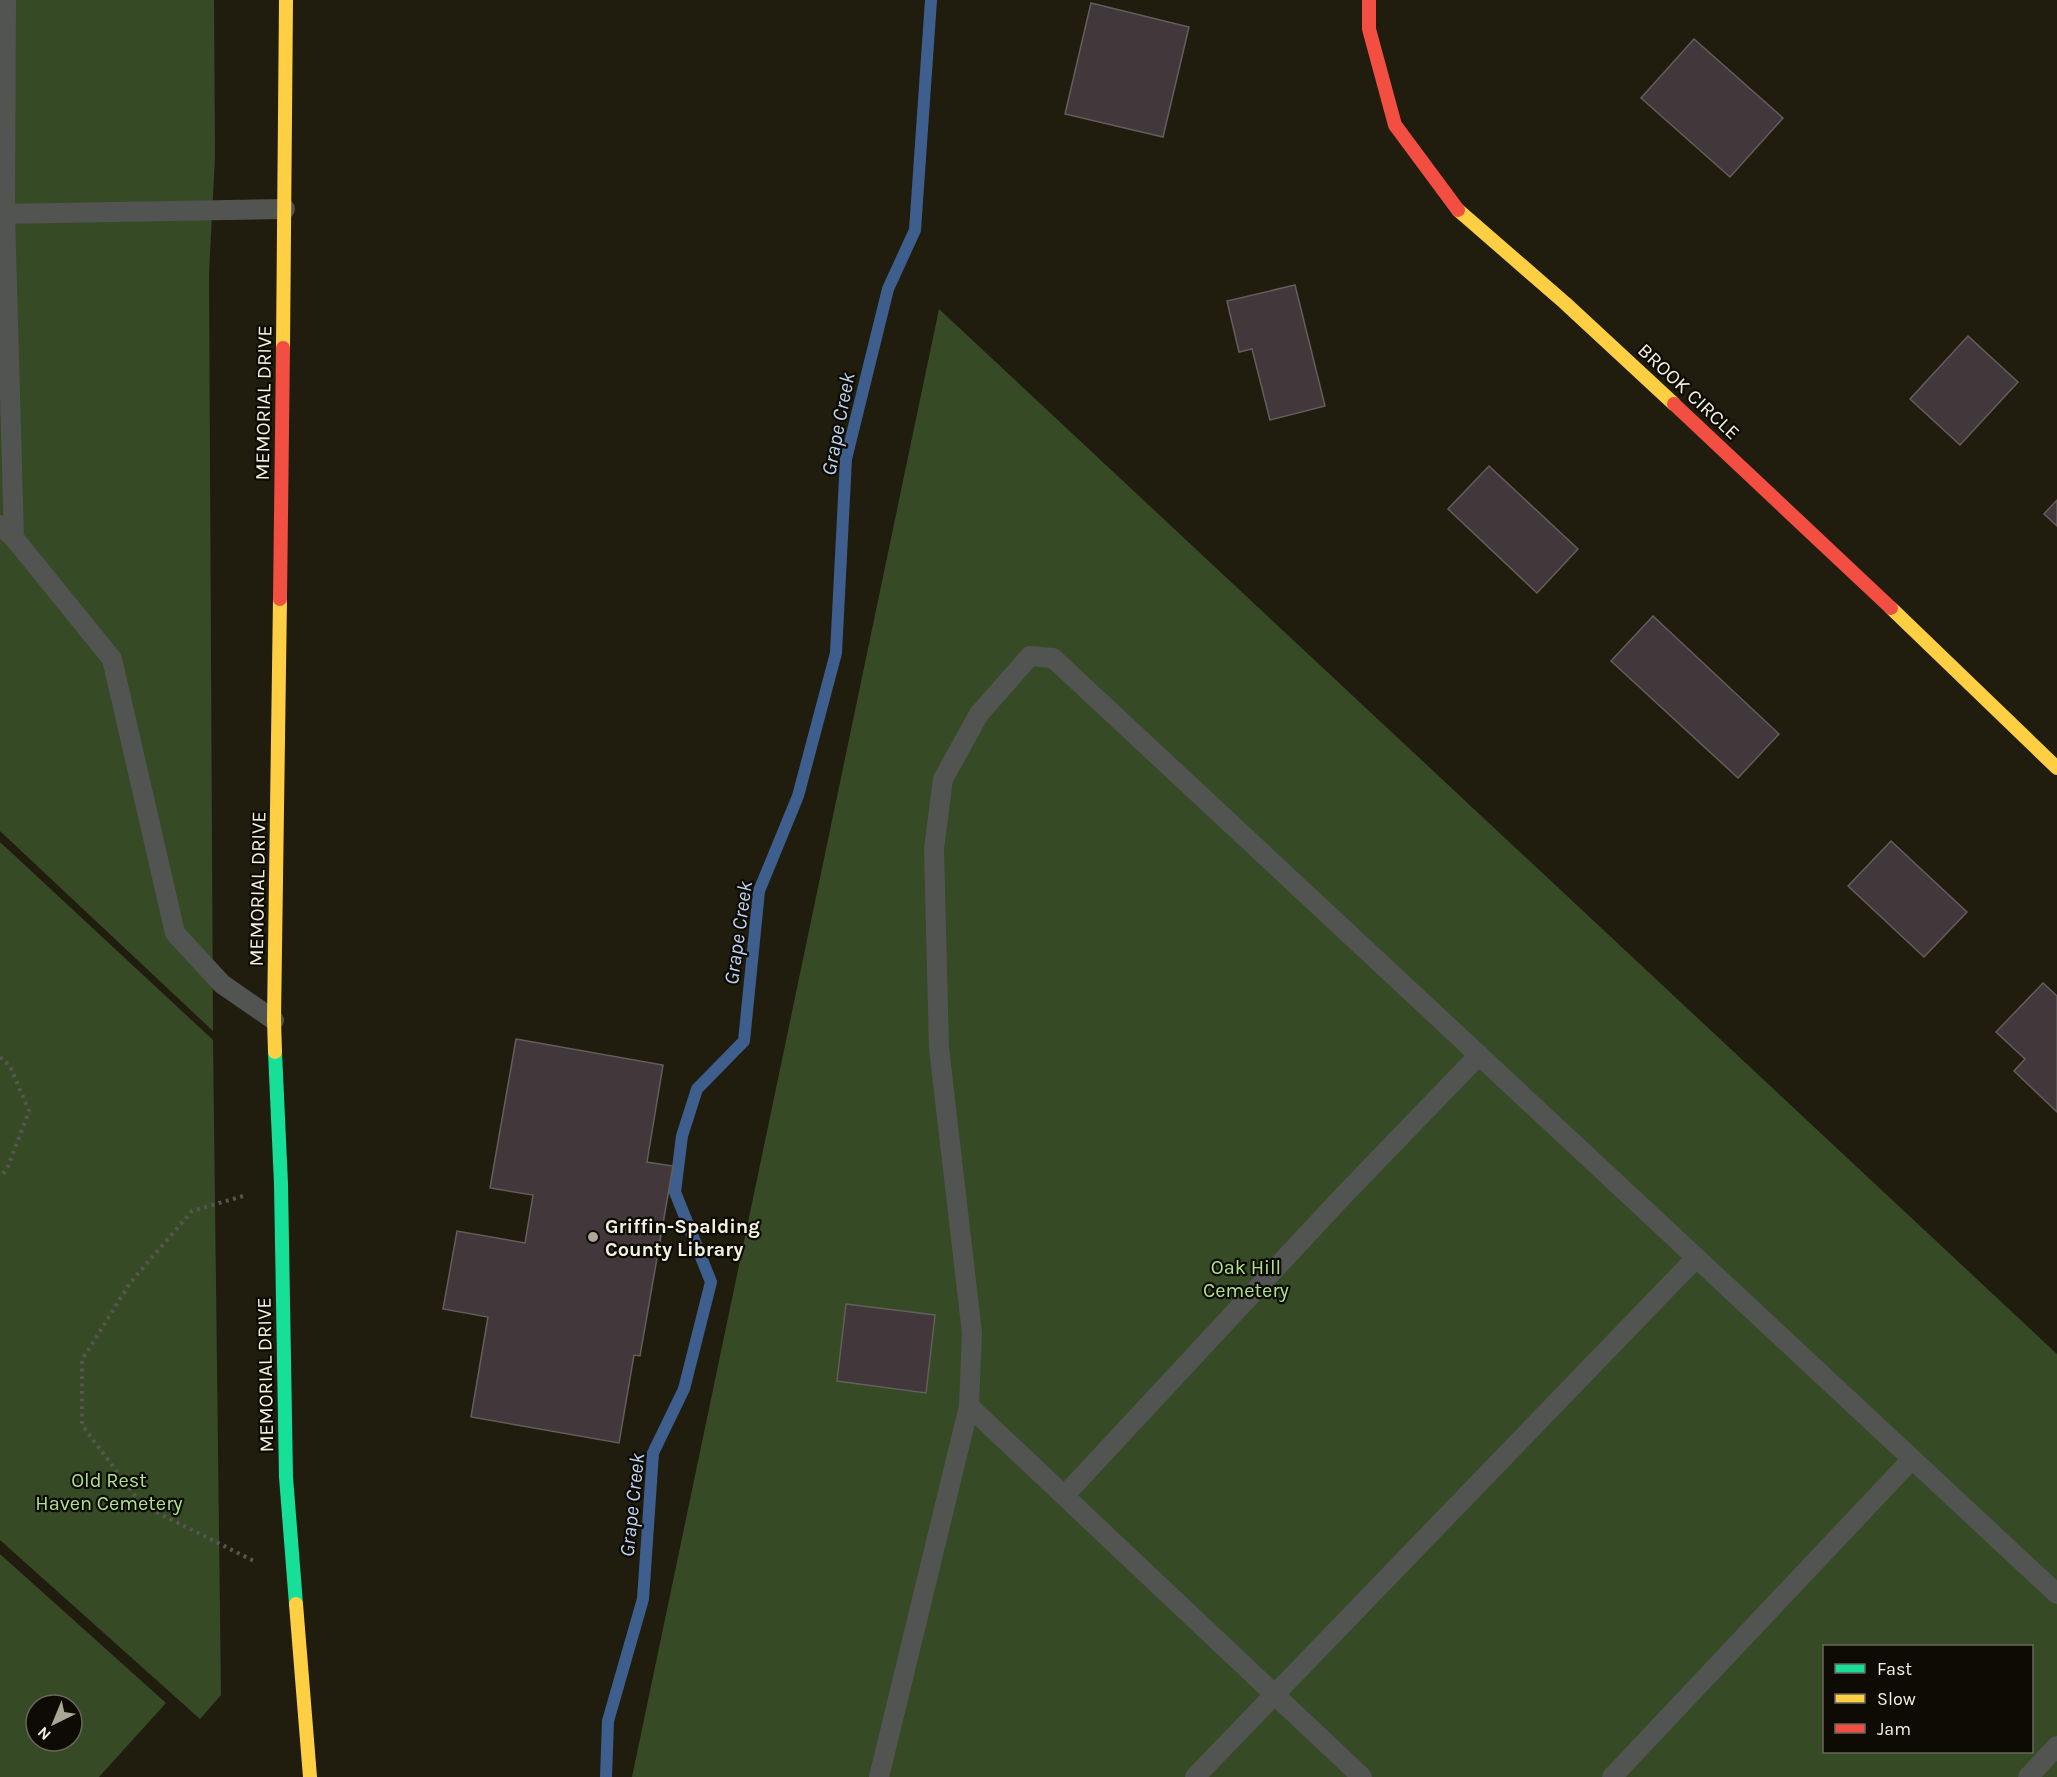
<svg xmlns="http://www.w3.org/2000/svg" width="2057" height="1777" viewBox="0 0 2057 1777" font-family="Karla,sans-serif">
	<style>
		.green { fill: #364a26; fill-rule: evenodd }
		.lines { fill: none; stroke-linecap: round; stroke-linejoin: round }
		.stream { stroke: #3e5e8e; stroke-width: 12 }
		.building { fill: #42373a; stroke: #635e5b; stroke-width: 1.5 }
		.path { stroke: #565650; stroke-width: 4; stroke-dasharray: 3 4.5; stroke-linecap: butt }
		.lane { stroke: #525452; stroke-width: 20 }
		.fast { stroke: #16e098; stroke-width: 14 }
		.slow { stroke: #ffcf43; stroke-width: 14 }
		.jam { stroke: #f24e42; stroke-width: 14 }
		.poi-dot { fill: #a9a798; stroke: #0d0b03; stroke-width: 2 }
		.labels { text-anchor: middle; stroke-width: 4.5; stroke-linejoin: round; paint-order: stroke }
		.street-label { font-size: 20px; fill: #f3f1e2; stroke: #0d0b03 }
		.poi-label { font-size: 20px; font-weight: bold; fill: #f3f1e2; stroke: #0d0b03; text-anchor: start }
		.park-label { font-size: 20px; fill: #aee28c; stroke: #0d0b03 }
		.water-label { font-size: 21px; font-style: italic; fill: #bdd2f2; stroke: #0d0b03 }
	</style>
	<rect width="100%" height="100%" fill="#201d0f"/>
	<g class="green">
		<polygon points="0,0 214,0 215,157 209,274 213,1031 0,831"/>
		<path d="M939,309L2057,1354V1777H632ZM1824,1646H2032V1752H1824Z"/>
		<polygon points="0,842 213,1040 221,1695 200,1719 0,1540"/>
		<path d="M0,1554L166,1703L99,1777H0ZM36,1705H72V1741H36Z"/>
	</g>
	<g class="lines">
		<polyline class="stream" points="606,1777 608,1721 643,1599 653,1453 684,1389 711,1282 675,1192 682,1136 697,1089 744,1041 759,891 798,796 836,653 846,459 888,289 915,230 931,0"/>
	</g>
	<g class="building">
		<polygon points="1091,3 1189,27 1163,137 1065,114"/>
		<polygon points="1694,39 1783,118 1730,177 1641,98"/>
		<polygon points="1295,285 1325,406 1270,420 1252,349 1239,352 1227,301"/>
		<polygon points="1968,336 2018,382 1960,445 1910,399"/>
		<polygon points="1489,466 1578,549 1537,593 1448,509"/>
		<polygon points="2057,500 2057,526 2044,514"/>
		<polygon points="1653,616 1779,734 1738,778 1611,661"/>
		<polygon points="1891,841 1967,912 1924,957 1848,886"/>
		<polygon points="2043,983 2057,996 2057,1112 2014,1071 2025,1059 1996,1032"/>
		<polygon points="516,1039 663,1065 647,1162 673,1166 640,1356 634,1355 619,1443 471,1417 488,1317 443,1309 457,1231 525,1243 533,1195 490,1188"/>
		<polygon points="846,1304 935,1315 926,1393 837,1381"/>
	</g>
	<g class="lines">
		<g class="path">
			<polyline points="0,1057 10,1066 29,1111 7,1169 0,1177"/>
			<polyline points="243,1196 192,1211 130,1283 82,1360 82,1425 142,1505 254,1561"/>
		</g>
		<g class="lane">
			<polyline points="0,214 285,209"/>
			<polyline points="0,525 14,538 5,214 6,0"/>
			<polyline points="14,538 112,659 175,933 222,984 274,1020"/>
			<polyline points="969,1406 1362,1777"/>
			<polyline points="1064,1496 1342,1197 1479,1055"/>
			<polyline points="879,1777 969,1406 972,1333 939,1048 934,849 943,779 979,714 1030,656 1053,658 2057,1594"/>
			<polyline points="1195,1777 1696,1258"/>
			<polyline points="1612,1777 1912,1459"/>
			<polyline points="2028,1777 2057,1746"/>
		</g>
		<polyline class="fast" points="275,1052 281,1184 286,1477 296,1604"/>
		<g class="slow">
			<polyline points="1458,210 1565,303 1674,404"/>
			<polyline points="283,348 286,0"/>
			<polyline points="1891,608 2057,768"/>
			<polyline points="275,1052 274,1020 280,599"/>
			<polyline points="296,1604 310,1777"/>
		</g>
		<g class="jam">
			<polyline points="1369,0 1369,29 1395,125 1458,210"/>
			<polyline points="1674,404 1891,608"/>
			<polyline points="280,599 283,348"/>
		</g>
	</g>
	<circle class="poi-dot" cx="593" cy="1237" r="6"/>
	<g class="labels">
		<g class="street-label">
			<text transform="translate(1689 391) rotate(43)" y="7">BROOK CIRCLE</text>
			<text transform="translate(263 403) rotate(-89)" y="7">MEMORIAL DRIVE</text>
			<text transform="translate(257 889) rotate(-89)" y="7">MEMORIAL DRIVE</text>
			<text transform="translate(265 1375) rotate(-91)" y="7">MEMORIAL DRIVE</text>
		</g>
		<g class="poi-label">
			<text x="605" y="1233">Griffin-Spalding<tspan x="605" dy="23">County Library</tspan></text>
		</g>
		<g class="park-label">
			<text x="1246" y="1274">Oak Hill<tspan x="1246" dy="23">Cemetery</tspan></text>
			<text x="109" y="1487">Old Rest<tspan x="109" dy="23">Haven Cemetery</tspan></text>
		</g>
		<g class="water-label">
			<text transform="translate(838 424) rotate(-79)" y="7">Grape Creek</text>
			<text transform="translate(738 933) rotate(-82)" y="7">Grape Creek</text>
			<text transform="translate(632 1505) rotate(-84)" y="7">Grape Creek</text>
		</g>
	</g>
	<rect x="1823" y="1645" width="210" height="108" fill="#0d0b03" stroke="#69675c" stroke-width="1.5"/>
	<rect x="1835" y="1664" width="30" height="9" fill="#16e098" stroke="#69675c" stroke-width="1.5"/>
	<text x="1877" y="1675" font-size="18" fill="#f3f1e2">Fast</text>
	<rect x="1835" y="1694" width="30" height="9" fill="#ffcf43" stroke="#69675c" stroke-width="1.5"/>
	<text x="1877" y="1705" font-size="18" fill="#f3f1e2">Slow</text>
	<rect x="1835" y="1724" width="30" height="9" fill="#f24e42" stroke="#69675c" stroke-width="1.5"/>
	<text x="1877" y="1735" font-size="18" fill="#f3f1e2">Jam</text>
	<g transform="translate(54 1723) rotate(223)"><circle r="28" fill="#0d0b03" stroke="#69675c" stroke-width="1.5"/>
	<path d="M0-4.5L10 22L0 15L-10 22Z" fill="#a9a798"/>
	<text y="-9" font-size="16" font-weight="bold" text-anchor="middle" fill="#f3f1e2">N</text>
	</g>
</svg>
